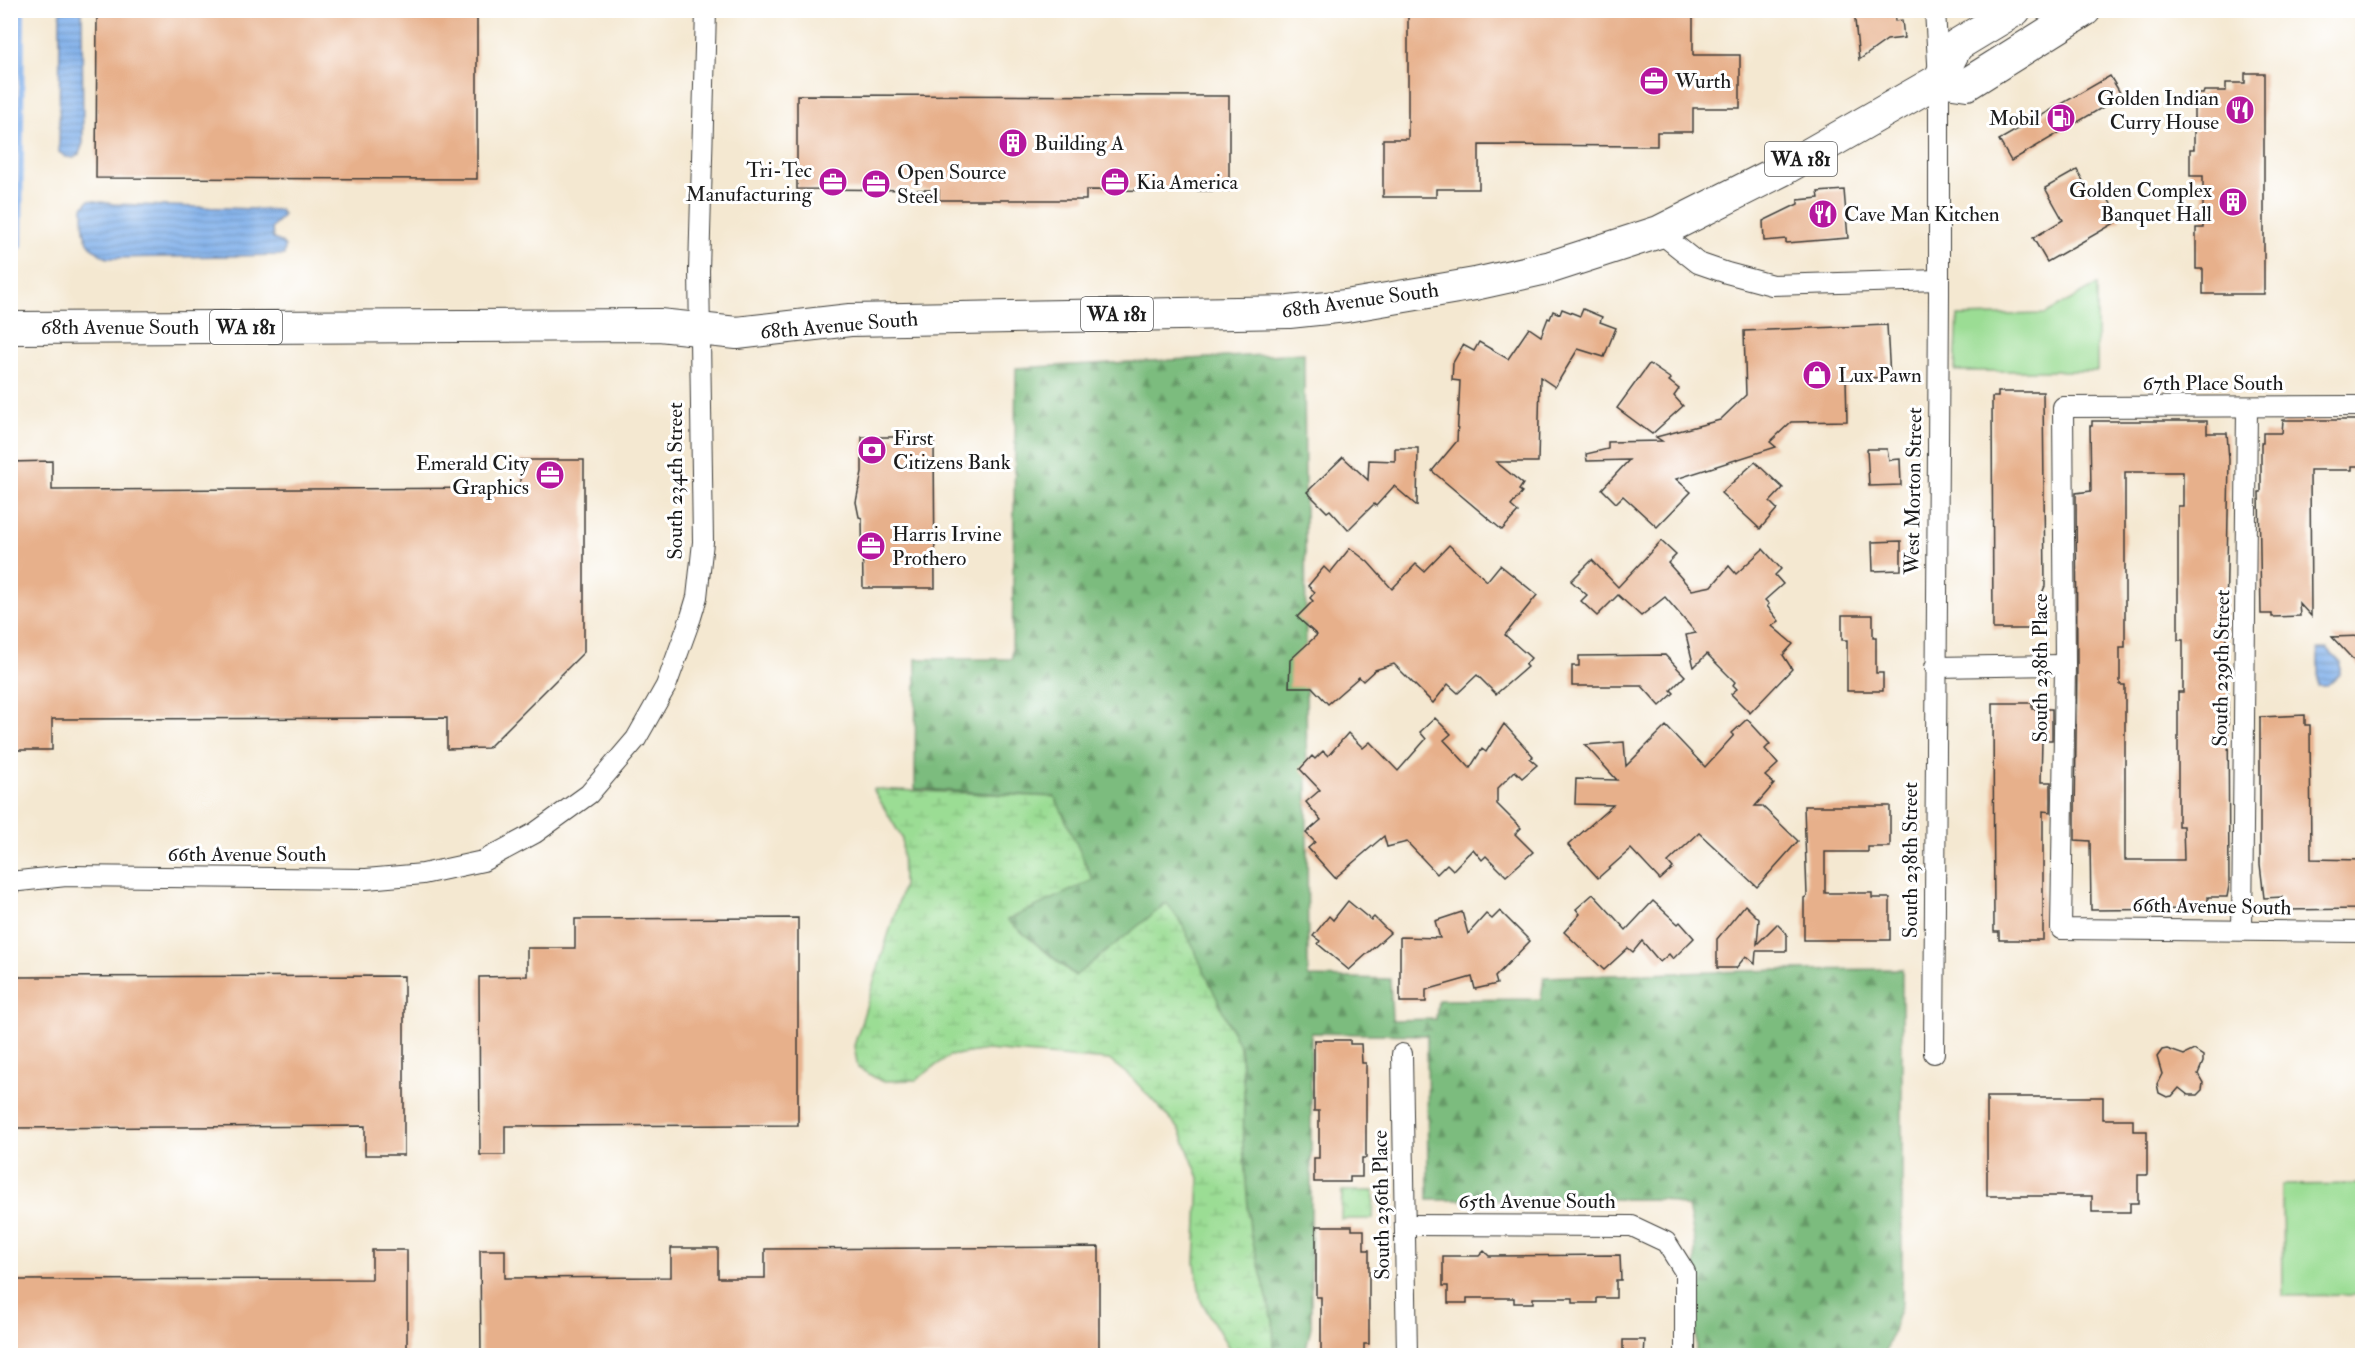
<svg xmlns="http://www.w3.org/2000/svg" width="2373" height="1366" viewBox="0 0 2373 1366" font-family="'IM FELL Double Pica',serif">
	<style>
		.green { fill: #9bdd94; stroke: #5c7c58; stroke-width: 1.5 }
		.forest { fill: url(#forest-firs); stroke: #4c6c4d; stroke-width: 1.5 }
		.wetland { fill: url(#wetland-marsh); stroke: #5c7c58; stroke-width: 1.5 }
		.park { fill: url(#park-crowns); stroke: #5c7c58; stroke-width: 1.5 }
		.water { fill: url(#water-rules); stroke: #4e6683; stroke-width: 1.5 }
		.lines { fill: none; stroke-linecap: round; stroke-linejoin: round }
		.stream { stroke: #7fafea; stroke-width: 6 }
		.building { fill: #e7b08b; fill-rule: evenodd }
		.minor-casing { stroke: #3c3b37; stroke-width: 22 }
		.primary-casing { stroke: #3c3b37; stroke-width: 34 }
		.minor { stroke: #fff; stroke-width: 20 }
		.primary { stroke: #fff; stroke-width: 32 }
		.labels { text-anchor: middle; stroke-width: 6; stroke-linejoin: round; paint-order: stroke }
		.shield { fill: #fff; stroke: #606060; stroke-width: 1.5 }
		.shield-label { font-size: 20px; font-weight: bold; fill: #1c1c1c }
		.poi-label { font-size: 21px; fill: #1c1c1c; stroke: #fff; text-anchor: start }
		.street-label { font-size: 21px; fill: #1c1c1c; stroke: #fff }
	</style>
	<defs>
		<pattern id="forest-firs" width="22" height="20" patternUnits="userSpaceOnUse" patternTransform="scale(1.5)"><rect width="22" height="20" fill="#7cbc7e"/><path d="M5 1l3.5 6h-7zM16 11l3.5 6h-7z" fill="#659866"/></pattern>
		<pattern id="wetland-marsh" width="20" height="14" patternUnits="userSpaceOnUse" patternTransform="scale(1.5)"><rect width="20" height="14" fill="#9bdd94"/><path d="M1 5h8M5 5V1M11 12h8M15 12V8" fill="none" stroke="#85bd7f"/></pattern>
		<pattern id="park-crowns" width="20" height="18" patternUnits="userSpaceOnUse" patternTransform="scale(1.5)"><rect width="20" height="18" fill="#9bdd94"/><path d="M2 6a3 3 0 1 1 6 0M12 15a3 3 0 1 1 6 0" fill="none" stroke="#85bd7f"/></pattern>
		<pattern id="water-rules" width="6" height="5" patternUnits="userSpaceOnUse" patternTransform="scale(1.5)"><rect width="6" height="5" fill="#7fafea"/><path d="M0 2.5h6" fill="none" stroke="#678ebd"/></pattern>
	</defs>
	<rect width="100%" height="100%" fill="#fff"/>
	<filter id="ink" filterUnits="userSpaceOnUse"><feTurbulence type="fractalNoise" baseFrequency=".0167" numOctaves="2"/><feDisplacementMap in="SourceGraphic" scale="12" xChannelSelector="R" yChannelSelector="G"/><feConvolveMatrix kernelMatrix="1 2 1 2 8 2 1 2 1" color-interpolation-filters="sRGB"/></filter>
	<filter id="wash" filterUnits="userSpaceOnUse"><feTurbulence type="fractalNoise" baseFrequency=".008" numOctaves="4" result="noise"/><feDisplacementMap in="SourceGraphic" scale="24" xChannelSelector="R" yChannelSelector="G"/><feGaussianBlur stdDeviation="1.35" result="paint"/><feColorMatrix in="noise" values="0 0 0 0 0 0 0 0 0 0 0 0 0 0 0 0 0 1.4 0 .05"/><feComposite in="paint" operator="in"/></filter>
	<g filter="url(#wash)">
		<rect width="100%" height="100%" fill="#f4e8d1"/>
		<g class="green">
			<polygon points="2097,285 2097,371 1955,371 1958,316 2045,314"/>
			<polygon points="2362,1184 2362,1295 2283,1296 2282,1185"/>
		</g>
		<polygon class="forest" points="1304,353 1308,977 1390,979 1392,1020 1436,1019 1438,1000 1541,999 1544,977 1783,970 1902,969 1902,1303 1885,1355 1696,1355 1695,1242 1688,1207 1663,1199 1428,1200 1427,1035 1311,1033 1311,1326 1305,1355 1274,1355 1273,1321 1250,1231 1243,1147 1244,1092 1240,1048 1166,904 1076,976 1007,920 1055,797 915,789 916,659 1012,659 1016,368"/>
		<polygon class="wetland" points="873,789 1055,797 1093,880 1007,920 1075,976 1167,903 1183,926 1240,1048 1244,1092 1243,1147 1250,1231 1273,1321 1274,1355 1233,1355 1201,1301 1195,1263 1199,1178 1180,1130 1132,1078 1109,1060 987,1050 949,1056 916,1080 881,1081 858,1068 854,1046 903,887 902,838"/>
		<polygon class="park" points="1342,1191 1374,1191 1373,1219 1341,1219"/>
		<g class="water">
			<polygon points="60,11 82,11 83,143 79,154 74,158 66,157 59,152"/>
			<path d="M89,200L114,204L280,210L283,215L272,228L273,239L281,242L285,247L284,255L107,258C82,245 83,233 83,207Z"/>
			<polygon points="2318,649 2327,649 2340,662 2340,674 2326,686 2318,686"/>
		</g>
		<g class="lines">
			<polyline class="stream" points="20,246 22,10"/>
		</g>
		<g id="blocks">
			<g class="building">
				<polygon points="97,10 477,10 477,179 96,178"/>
				<polygon points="1408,10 1693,10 1693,55 1740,55 1740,108 1693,108 1693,132 1657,132 1657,146 1479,145 1479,189 1436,189 1436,197 1383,197 1383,139 1408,139"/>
				<polygon points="1854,10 1894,10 1895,21 1902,20 1904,38 1887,40 1859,60"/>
				<polygon points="2245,73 2264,73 2264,294 2203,294 2203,269 2196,269 2196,228 2203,228 2203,176 2190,176 2190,149 2194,149 2194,94 2203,94 2204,91 2226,91 2226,83 2245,83"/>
				<polygon points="2110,76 2122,96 2011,161 1999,140"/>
				<polygon points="797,95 1229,96 1229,191 1086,190 1086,200 939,200 939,190 797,189"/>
				<polygon points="2077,170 2090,193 2097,189 2102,197 2106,195 2120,220 2047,262 2033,238 2063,220 2045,188"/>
				<polygon points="1844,190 1848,238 1786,243 1786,239 1764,241 1763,221 1798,204 1798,200 1819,198 1818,192"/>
				<polygon points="1562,309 1580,316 1583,309 1602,317 1600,322 1616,328 1604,357 1578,349 1555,387 1540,377 1538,462 1496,462 1523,484 1519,490 1522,492 1511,506 1518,512 1502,530 1432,471 1457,441 1460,381 1452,380 1453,363 1463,345 1474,351 1479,342 1508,359 1529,328 1541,336 1548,318 1550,319 1553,311 1560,314"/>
				<polygon points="1887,325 1890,377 1846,379 1847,421 1791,422 1770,442 1776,447 1676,479 1691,492 1657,527 1623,496 1616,503 1602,489 1629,460 1587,461 1586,454 1608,449 1608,442 1662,441 1656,437 1720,420 1746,395 1744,331"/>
				<polygon points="1649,364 1671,379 1669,381 1679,389 1674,396 1683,406 1652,434 1617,408"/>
				<polygon points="1998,392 2043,392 2045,586 2043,591 2043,622 2032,622 2032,629 1993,629 1992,397 1998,397"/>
				<polygon points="2283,420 2362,420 2362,466 2352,466 2352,470 2310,470 2311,616 2299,603 2300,616 2272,617 2272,614 2261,614 2259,492 2261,492 2261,443 2263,443 2263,433 2282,433"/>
				<path d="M2092,421H2207V433H2227L2229,460L2225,677H2227L2228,696L2229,886L2227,897H2208V909L2091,910L2090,841L2075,840V814L2077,665L2076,493L2091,491L2090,426H2092ZM2125,472H2183V506H2178V640H2183V692H2178V826H2183L2184,860H2125V685H2120V647H2125Z"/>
				<polygon points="862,437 934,437 935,588 863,588 862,518 859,517 856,502 862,472"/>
				<polygon points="1395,448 1418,448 1417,506 1394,486 1376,506 1374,504 1348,530 1330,510 1327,512 1307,492 1343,457 1368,480 1369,460 1395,461"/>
				<polygon points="1867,449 1887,449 1889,460 1900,459 1901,485 1869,486"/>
				<polygon points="520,460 584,460 584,652 488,748 447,749 447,718 52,719 52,750 10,750 10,462 52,461 52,490 520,488"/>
				<polygon points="1755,462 1783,488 1770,502 1777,509 1760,529 1721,493"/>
				<polygon points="1661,541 1676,555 1668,563 1692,590 1712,586 1729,566 1736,574 1763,549 1781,569 1775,575 1783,584 1765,600 1769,604 1767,606 1779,621 1772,626 1793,644 1783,655 1792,669 1750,713 1731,694 1737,689 1733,685 1735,682 1707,654 1694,667 1686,635 1696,633 1665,597 1641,616 1618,595 1597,616 1581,601 1587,595 1571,581 1592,560 1618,587"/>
				<polygon points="1901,541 1901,570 1873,571 1872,542"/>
				<polygon points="1449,545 1487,581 1500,565 1537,595 1505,635 1531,658 1525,665 1527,667 1496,694 1477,675 1458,693 1448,684 1433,703 1394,664 1375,670 1363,681 1359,677 1328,704 1312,687 1289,687 1290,660 1317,635 1297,617 1313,601 1310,598 1315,592 1308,586 1324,567 1330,573 1350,548 1368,562 1392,589 1416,564 1424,571"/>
				<polygon points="1842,615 1873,615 1873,637 1876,637 1876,673 1883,673 1883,691 1847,691 1847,640 1842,640"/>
				<polygon points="2362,636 2362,669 2332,637"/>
				<polygon points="1665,655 1685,676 1671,690 1674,693 1660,706 1642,686 1572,686 1572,666 1579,666 1579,656"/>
				<polygon points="1993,703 2032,703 2032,709 2052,709 2052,740 2042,740 2041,782 2051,782 2051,812 2043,811 2043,940 1999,940 1999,932 1994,932"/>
				<polygon points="2305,715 2305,725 2310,725 2311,859 2362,860 2362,909 2283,910 2282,897 2264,898 2260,864 2260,717"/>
				<polygon points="1435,718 1451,734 1444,740 1470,768 1482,749 1486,752 1504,724 1533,756 1530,759 1537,765 1522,778 1515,771 1497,789 1497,804 1521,828 1515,834 1533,852 1506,876 1486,856 1482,860 1473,849 1453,870 1447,864 1437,874 1407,842 1387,847 1384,836 1335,878 1308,848 1315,842 1306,833 1321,820 1306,802 1320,790 1300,769 1312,756 1315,759 1323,751 1328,756 1348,733 1363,748 1370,742 1398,771 1426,739 1420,732"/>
				<polygon points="1747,719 1770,744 1765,749 1778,764 1765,776 1774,784 1755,806 1762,806 1798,841 1757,887 1699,833 1668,862 1673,868 1660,880 1631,849 1598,878 1568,845 1613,805 1575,804 1576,779 1617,780 1585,745 1624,742 1626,766 1666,726 1705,767 1734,735 1732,733"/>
				<polygon points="1804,806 1890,806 1890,847 1868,847 1868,852 1825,852 1825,893 1872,893 1872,898 1890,898 1890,940 1804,940 1804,898 1807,896"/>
				<polygon points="1593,894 1626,930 1653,901 1678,924 1680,922 1694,938 1673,959 1669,954 1660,962 1642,941 1633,952 1628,948 1604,970 1564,932 1580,914 1576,909"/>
				<polygon points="1348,901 1371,920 1374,917 1390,933 1349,970 1318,944 1320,941 1313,936 1329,916 1333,920"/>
				<polygon points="1745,905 1759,919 1757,944 1777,924 1787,934 1787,951 1756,951 1755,964 1746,956 1736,968 1717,968 1717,939"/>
				<polygon points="1500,911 1530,941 1495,977 1497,984 1475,989 1472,977 1426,990 1426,1002 1400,1002 1400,937 1440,938 1435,921 1462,912 1468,934 1486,914 1492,919"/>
				<polygon points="798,918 798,1125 505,1126 505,1155 480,1155 479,977 527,976 527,948 575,948 575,919"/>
				<polygon points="404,976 404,1155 365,1155 365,1126 10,1128 10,977"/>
				<polygon points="1314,1040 1350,1040 1350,1044 1361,1044 1362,1063 1366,1063 1366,1158 1362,1158 1362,1177 1350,1177 1350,1182 1314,1182 1314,1158 1319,1158 1319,1111 1314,1111"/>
				<polygon points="2167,1049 2184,1055 2194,1050 2203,1056 2203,1062 2198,1074 2203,1083 2202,1090 2197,1095 2188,1095 2179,1088 2172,1096 2167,1097 2159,1093 2157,1084 2162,1074 2157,1057 2162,1050"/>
				<polygon points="1987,1097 2103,1097 2103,1119 2133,1119 2133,1131 2147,1131 2147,1175 2138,1175 2138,1203 2130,1203 2130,1212 2092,1212 2092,1196 1987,1196"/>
				<polygon points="1316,1226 1352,1226 1352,1230 1364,1230 1364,1250 1369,1250 1369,1344 1364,1344 1364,1356 1321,1356 1321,1297 1316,1297"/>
				<polygon points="1099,1247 1099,1356 481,1356 480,1250 505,1250 505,1278 671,1277 671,1248 718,1248 718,1278 765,1278 765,1249"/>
				<polygon points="372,1250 407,1250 407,1356 10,1356 10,1280 372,1279"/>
				<polygon points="1484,1251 1489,1256 1620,1255 1621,1280 1616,1280 1616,1298 1597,1298 1597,1303 1573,1303 1573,1298 1533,1298 1533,1303 1514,1303 1514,1298 1467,1298 1467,1303 1448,1303 1448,1286 1443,1286 1443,1256 1479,1256"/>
				<polygon points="1623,1340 1645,1340 1644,1356 1623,1356"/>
			</g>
		</g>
	</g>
	<g filter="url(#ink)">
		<use href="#blocks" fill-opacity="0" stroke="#3c3b37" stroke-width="1.5"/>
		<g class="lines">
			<g class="minor-casing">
				<g id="minor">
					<polyline points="1659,232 1698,263 1727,273 1772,285 1939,280"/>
					<polyline points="2362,406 2063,407 2065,665 2061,929 2362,932"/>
					<polyline points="1935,667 2065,665"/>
					<polyline points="10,882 66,876 366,879 423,874 483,861 535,833 589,794 636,739 666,686 691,617 697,597 703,542 699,271 706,10"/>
					<polyline points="2242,930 2247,407"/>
					<polyline points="1934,1053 1939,295 1939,80 1935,10"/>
					<polyline points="1402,1054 1407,1356"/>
					<polyline points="1405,1225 1632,1226 1666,1242 1685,1272 1685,1356"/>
				</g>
			</g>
			<g class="primary-casing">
				<g id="primary">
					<polyline points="1939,80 1967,84 2085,10"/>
					<polyline points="10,328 659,325 737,333 850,320 1289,312 1346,306 1475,284 1551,267 1659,232 1782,170 1939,80 1957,45 2015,10"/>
				</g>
			</g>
			<use href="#minor" class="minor"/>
			<use href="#primary" class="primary"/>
		</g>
	</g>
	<defs>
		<g id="office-disc" transform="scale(1.5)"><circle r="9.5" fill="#b5179e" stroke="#fff"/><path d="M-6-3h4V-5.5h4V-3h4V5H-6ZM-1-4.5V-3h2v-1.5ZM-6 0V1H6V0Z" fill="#fff"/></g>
		<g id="restaurant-disc" transform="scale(1.5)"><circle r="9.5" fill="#b5179e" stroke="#fff"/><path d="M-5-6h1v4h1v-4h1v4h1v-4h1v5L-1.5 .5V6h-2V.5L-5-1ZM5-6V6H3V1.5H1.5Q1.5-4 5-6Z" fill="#fff"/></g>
		<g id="fuel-disc" transform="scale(1.5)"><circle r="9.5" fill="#b5179e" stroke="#fff"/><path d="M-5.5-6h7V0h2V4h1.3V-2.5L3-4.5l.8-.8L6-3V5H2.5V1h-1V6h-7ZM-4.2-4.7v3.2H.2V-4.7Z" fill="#fff"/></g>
		<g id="building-disc" transform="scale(1.5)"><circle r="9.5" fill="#b5179e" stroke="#fff"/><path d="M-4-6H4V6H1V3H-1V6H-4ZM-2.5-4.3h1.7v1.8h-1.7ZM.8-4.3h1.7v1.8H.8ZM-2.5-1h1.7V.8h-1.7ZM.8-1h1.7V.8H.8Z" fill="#fff"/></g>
		<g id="shop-disc" transform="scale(1.5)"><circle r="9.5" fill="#b5179e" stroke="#fff"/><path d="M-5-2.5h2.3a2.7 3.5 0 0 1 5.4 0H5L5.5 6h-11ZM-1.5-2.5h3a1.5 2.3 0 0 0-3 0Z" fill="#fff"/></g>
		<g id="bank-disc" transform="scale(1.5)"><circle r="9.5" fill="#b5179e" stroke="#fff"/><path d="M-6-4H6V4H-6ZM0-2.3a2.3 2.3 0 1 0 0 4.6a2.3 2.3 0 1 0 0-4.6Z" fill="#fff"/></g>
	</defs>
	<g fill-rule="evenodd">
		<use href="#office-disc" x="1654" y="81"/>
		<use href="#restaurant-disc" x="2240" y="110"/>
		<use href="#fuel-disc" x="2061" y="118"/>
		<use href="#building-disc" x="1013" y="143"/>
		<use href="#office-disc" x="833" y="182"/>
		<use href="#office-disc" x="1115" y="182"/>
		<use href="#office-disc" x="876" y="184"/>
		<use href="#building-disc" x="2233" y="202"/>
		<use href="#restaurant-disc" x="1823" y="214"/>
		<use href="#shop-disc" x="1817" y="375"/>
		<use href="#bank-disc" x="872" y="450"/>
		<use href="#office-disc" x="550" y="475"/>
		<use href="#office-disc" x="871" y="546"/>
	</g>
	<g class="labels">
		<g class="shield">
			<rect x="1765" y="142" width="72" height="34" rx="4.5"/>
			<rect x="1081" y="297" width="72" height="34" rx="4.5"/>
			<rect x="210" y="310" width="72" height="34" rx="4.5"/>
		</g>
		<g class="shield-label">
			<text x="1801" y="166">WA 181</text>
			<text x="1117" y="321">WA 181</text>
			<text x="246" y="334">WA 181</text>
		</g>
		<g class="poi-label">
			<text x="1675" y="88">Wurth</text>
			<text x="2219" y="105" text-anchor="end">Golden Indian<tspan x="2219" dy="24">Curry House</tspan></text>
			<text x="2040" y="125" text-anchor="end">Mobil</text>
			<text x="1034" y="150">Building A</text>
			<text x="812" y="177" text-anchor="end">Tri-Tec<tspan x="812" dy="24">Manufacturing</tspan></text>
			<text x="897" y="179">Open Source<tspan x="897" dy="24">Steel</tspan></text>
			<text x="1136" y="189">Kia America</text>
			<text x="2212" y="197" text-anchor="end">Golden Complex<tspan x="2212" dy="24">Banquet Hall</tspan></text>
			<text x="1844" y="221">Cave Man Kitchen</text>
			<text x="1838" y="382">Lux Pawn</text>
			<text x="893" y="445">First<tspan x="893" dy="24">Citizens Bank</tspan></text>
			<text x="529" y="470" text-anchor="end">Emerald City<tspan x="529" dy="24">Graphics</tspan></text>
			<text x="892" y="541">Harris Irvine<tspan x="892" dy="24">Prothero</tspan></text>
		</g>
		<g class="street-label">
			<text transform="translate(1360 300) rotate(-8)" y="7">68th Avenue South</text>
			<text transform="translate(839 325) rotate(-5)" y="7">68th Avenue South</text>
			<text x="120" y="334">68th Avenue South</text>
			<text x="2213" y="390">67th Place South</text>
			<text transform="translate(675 481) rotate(-90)" y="7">South 234th Street</text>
			<text transform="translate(1913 491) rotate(-89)" y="7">West Morton Street</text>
			<text transform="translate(2040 668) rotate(-90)" y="7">South 238th Place</text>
			<text transform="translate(2221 668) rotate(-89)" y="7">South 239th Street</text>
			<text x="247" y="861">66th Avenue South</text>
			<text transform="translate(1910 860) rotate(-90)" y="7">South 238th Street</text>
			<text transform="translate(2212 906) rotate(1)" y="7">66th Avenue South</text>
			<text x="1537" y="1208">65th Avenue South</text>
			<text transform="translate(1381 1205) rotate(-91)" y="7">South 236th Place</text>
		</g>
	</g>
	<rect width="2373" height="1366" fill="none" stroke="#fff" stroke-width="36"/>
</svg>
